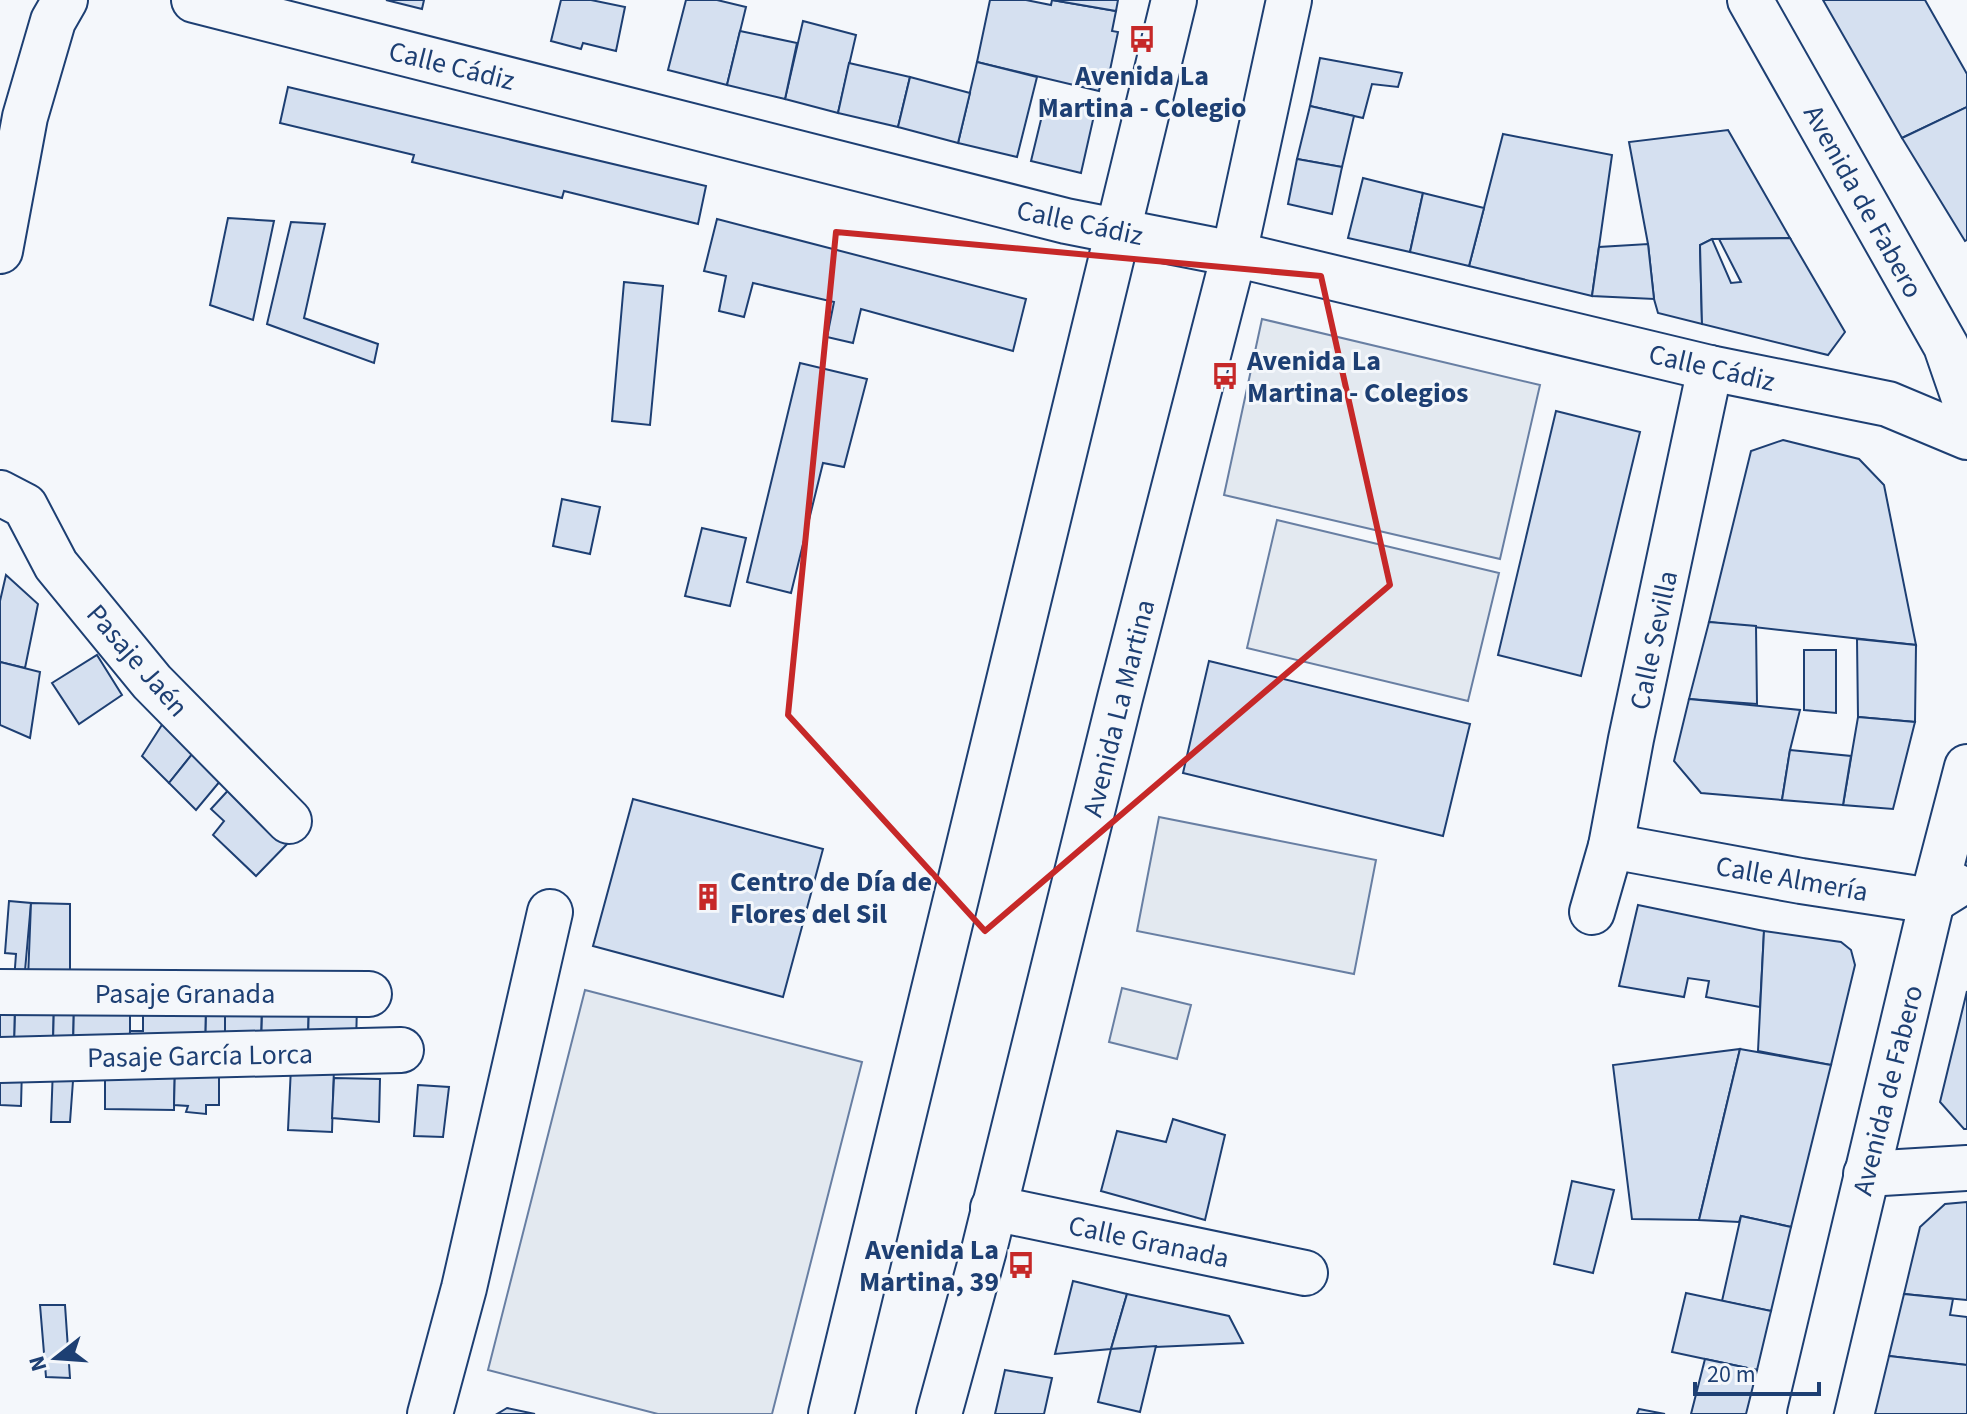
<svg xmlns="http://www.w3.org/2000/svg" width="1967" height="1414" viewBox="0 0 1967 1414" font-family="'Source Sans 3',sans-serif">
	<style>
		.green { fill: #e3e9f0; stroke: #687fa3; stroke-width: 2 }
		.building { fill: #d5e0f0; stroke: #1d3f73; stroke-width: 2 }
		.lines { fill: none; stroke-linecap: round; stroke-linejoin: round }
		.minor-casing { stroke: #1d3f73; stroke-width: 48 }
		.minor { stroke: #f4f7fb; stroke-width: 44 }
		.marked { fill: none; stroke: #c62828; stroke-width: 6; stroke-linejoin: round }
		.labels { text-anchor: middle; stroke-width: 6; stroke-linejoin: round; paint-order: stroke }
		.street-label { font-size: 28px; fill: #1d3f73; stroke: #f4f7fb }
		.poi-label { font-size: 28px; font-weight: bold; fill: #1d3f73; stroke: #f4f7fb; text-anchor: start }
	</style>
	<rect width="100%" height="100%" fill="#f4f7fb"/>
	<g class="green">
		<polygon points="1262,319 1540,385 1500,559 1224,495"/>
		<polygon points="1277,520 1499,573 1468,701 1247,648"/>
		<polygon points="1159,817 1376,860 1354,974 1137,931"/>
		<polygon points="1122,988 1191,1005 1177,1059 1109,1042"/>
		<polygon points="585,990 862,1062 772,1414 658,1414 488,1370"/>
	</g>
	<g class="building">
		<polygon points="386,0 424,0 422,9"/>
		<polygon points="561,0 591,0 625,7 616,51 583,43 581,49 551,41"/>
		<polygon points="686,0 717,0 746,7 727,85 668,70"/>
		<polygon points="990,0 1026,0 1051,5 1052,0 1116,11 1112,31 1118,32 1109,75 1103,73 1099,91 977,62"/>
		<polygon points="1052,0 1118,0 1116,11"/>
		<polygon points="1823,0 1925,0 1967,74 1967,107 1902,138"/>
		<polygon points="803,21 856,35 838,113 785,99"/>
		<polygon points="740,31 797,43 785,99 727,85"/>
		<polygon points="1320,58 1402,73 1398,87 1372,84 1363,118 1310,106"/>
		<polygon points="977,62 1037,77 1017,157 958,143"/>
		<polygon points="849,63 910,77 898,127 838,113"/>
		<polygon points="910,77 970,93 958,143 898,127"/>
		<polygon points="288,87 706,186 698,224 564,191 562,198 412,162 414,155 280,123"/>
		<polygon points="1046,99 1095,111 1081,173 1031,161"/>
		<polygon points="1310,106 1354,116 1342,167 1297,159"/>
		<polygon points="1967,107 1967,240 1965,241 1902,138"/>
		<polygon points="1728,130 1790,238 1712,239 1700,245 1702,324 1658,313 1654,299 1648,244 1629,142"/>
		<polygon points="1503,134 1612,155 1592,296 1469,266"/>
		<polygon points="1297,159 1342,167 1332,214 1288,204"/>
		<polygon points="1363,178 1423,193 1410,252 1348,238"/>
		<polygon points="1423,193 1484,208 1469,266 1410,252"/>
		<polygon points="228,218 274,221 253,320 210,305"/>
		<polygon points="717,219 1026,299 1013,351 861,309 853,343 827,337 834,302 753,283 744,317 719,311 726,276 704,271"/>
		<polygon points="291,222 325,224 304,318 378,344 374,363 267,324"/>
		<polygon points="1790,238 1845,332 1828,355 1702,324 1700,245 1712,239 1731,283 1741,282 1719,239"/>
		<polygon points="1648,244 1654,299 1592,296 1599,247"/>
		<polygon points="624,282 663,286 650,425 612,421"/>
		<polygon points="800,363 867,379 844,467 823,463 791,593 747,582"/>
		<polygon points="1556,411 1640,432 1581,676 1498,655"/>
		<polygon points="1783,440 1859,459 1884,485 1916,645 1709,622 1751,451"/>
		<polygon points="562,499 600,507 590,554 553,546"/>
		<polygon points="702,528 746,538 730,606 685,596"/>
		<polygon points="6,575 38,604 25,668 0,662 0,601"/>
		<polygon points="1709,622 1756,626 1757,704 1689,699"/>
		<polygon points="1857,639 1916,645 1915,722 1858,717"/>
		<polygon points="1804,650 1836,650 1836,713 1804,710"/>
		<polygon points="97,655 122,695 79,724 52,683"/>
		<polygon points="1209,661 1470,724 1443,836 1183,773"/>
		<polygon points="0,662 40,672 30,738 0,725"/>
		<polygon points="1689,699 1800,710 1790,750 1782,800 1701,793 1674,761"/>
		<polygon points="1858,717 1915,722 1893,809 1843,805"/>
		<polygon points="165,720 197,748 169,783 142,756"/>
		<polygon points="197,748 226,774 196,810 169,783"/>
		<polygon points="1790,750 1851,756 1843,805 1782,800"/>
		<polygon points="233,785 292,839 256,876 213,835 224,821 211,809"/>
		<polygon points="633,799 823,849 783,997 593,946"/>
		<polygon points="9,901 31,903 24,982 14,981 16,954 5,953"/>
		<polygon points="31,903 70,904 70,978 28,979"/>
		<polygon points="1638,905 1764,931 1760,1007 1706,997 1709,981 1688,978 1684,997 1619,986"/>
		<polygon points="1764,931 1841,942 1851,950 1855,965 1831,1065 1758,1051"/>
		<polygon points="1967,991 1967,1129 1964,1129 1940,1102"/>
		<polygon points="54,1003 53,1043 14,1042 15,1004"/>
		<polygon points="54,1003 74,1004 73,1048 53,1043"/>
		<polygon points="309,1003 308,1039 261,1046 262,1004"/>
		<polygon points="309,1003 357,1004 356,1046 308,1039"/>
		<polygon points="0,1004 15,1004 14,1042 0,1042"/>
		<polygon points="74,1004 130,1005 130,1037 73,1048"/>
		<polygon points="225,1004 262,1004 261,1036 225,1047"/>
		<polygon points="225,1004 225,1047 205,1046 206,1005"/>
		<polygon points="143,1005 206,1005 205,1046 129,1046 130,1031 143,1031"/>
		<polygon points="1740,1049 1699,1220 1632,1219 1613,1065"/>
		<polygon points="1740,1049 1831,1065 1791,1227 1741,1216 1739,1222 1699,1220"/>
		<polygon points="175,1066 174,1110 105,1109 105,1067"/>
		<polygon points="175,1066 219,1067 219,1105 206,1105 206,1114 186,1112 188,1106 174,1105"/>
		<polygon points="22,1067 21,1106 0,1105 0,1068"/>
		<polygon points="53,1067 74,1067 70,1122 51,1122"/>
		<polygon points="291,1067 334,1067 332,1132 288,1130"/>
		<polygon points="334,1078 380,1079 379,1122 332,1118"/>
		<polygon points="418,1085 449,1087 443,1137 414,1136"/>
		<polygon points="1173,1119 1225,1135 1205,1220 1101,1191 1117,1131 1166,1142"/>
		<polygon points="1572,1181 1614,1190 1593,1273 1554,1264"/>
		<polygon points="1967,1202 1967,1300 1904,1294 1920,1227 1945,1204"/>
		<polygon points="1741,1216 1791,1227 1771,1311 1722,1301"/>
		<polygon points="1073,1281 1127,1294 1111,1349 1055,1354"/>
		<polygon points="1686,1293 1771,1311 1757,1370 1672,1352"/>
		<polygon points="1127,1294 1229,1316 1243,1343 1111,1349"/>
		<polygon points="1904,1294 1953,1299 1950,1315 1967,1317 1967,1365 1889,1356"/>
		<polygon points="40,1305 65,1305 70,1378 46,1377"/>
		<polygon points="1156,1346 1140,1412 1098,1402 1111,1349"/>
		<polygon points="1889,1356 1967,1365 1967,1414 1875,1414"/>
		<polygon points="1705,1359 1757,1370 1746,1414 1691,1414"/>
		<polygon points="1005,1370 1052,1378 1044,1414 995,1414"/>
		<polygon points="507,1408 535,1414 497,1414"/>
		<polygon points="1639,1409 1665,1414 1637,1414"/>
	</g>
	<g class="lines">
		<g class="minor-casing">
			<g id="minor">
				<polyline points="194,0 1066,221 1234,254 1710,368 1888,404 1967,437"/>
				<polyline points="1750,0 1946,346 1967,407"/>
				<polyline points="0,251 25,117 53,21 65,0"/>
				<polyline points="0,493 25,506 56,565 152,682 289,821"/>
				<polyline points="1611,846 1801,881 1932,901 1956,886"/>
				<polyline points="1592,912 1611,846 1631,739 1710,368"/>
				<polyline points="0,992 369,994"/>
				<polyline points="0,1060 401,1050"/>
				<polyline points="1866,1174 1967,1168"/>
				<polyline points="993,1208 1305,1273"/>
				<polyline points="430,1414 464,1288 550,912"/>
				<polyline points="831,1414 1174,0"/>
				<polyline points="939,1414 984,1250 1120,698 1234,254 1289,0"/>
				<polyline points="1810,1414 1932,901 1967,767"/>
			</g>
		</g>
		<use href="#minor" class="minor"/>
	</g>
	<path class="marked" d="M836,232L1321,276L1390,585L985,931L788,715Z"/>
	<defs>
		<g id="bus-bare" transform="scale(2.16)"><path d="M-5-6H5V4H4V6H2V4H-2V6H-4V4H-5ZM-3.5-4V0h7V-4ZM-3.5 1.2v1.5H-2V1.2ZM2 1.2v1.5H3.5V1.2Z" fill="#c62828" stroke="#f4f7fb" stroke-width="2.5" paint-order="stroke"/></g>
		<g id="building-bare" transform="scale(2.16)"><path d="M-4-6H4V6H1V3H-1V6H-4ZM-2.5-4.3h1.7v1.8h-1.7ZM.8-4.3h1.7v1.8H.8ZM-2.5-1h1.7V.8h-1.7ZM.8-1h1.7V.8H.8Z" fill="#c62828" stroke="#f4f7fb" stroke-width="2.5" paint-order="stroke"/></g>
	</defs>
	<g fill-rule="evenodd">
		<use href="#bus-bare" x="1142" y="39"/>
		<use href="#bus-bare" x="1225" y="376"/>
		<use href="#building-bare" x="708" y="897"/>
		<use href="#bus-bare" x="1021" y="1265"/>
	</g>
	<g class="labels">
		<g class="street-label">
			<text transform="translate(452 65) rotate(14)" y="10">Calle Cádiz</text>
			<text transform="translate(1864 201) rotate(61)" y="10">Avenida de Fabero</text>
			<text transform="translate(1080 222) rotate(12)" y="10">Calle Cádiz</text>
			<text transform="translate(1712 367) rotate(13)" y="10">Calle Cádiz</text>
			<text transform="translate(1653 640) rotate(-78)" y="10">Calle Sevilla</text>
			<text transform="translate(138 660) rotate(49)" y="10">Pasaje Jaén</text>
			<text transform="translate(1118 708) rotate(-76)" y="10">Avenida La Martina</text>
			<text transform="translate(1792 878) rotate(10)" y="10">Calle Almería</text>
			<text x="185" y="1003">Pasaje Granada</text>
			<text transform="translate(200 1055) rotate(-1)" y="10">Pasaje García Lorca</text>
			<text transform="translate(1887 1090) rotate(-76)" y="10">Avenida de Fabero</text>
			<text transform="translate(1149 1241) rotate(12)" y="10">Calle Granada</text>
		</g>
		<g class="poi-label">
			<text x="1142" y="85" text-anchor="middle">Avenida La<tspan x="1142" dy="32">Martina - Colegio</tspan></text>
			<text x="1247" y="370">Avenida La<tspan x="1247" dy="32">Martina - Colegios</tspan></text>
			<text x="730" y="891">Centro de Día de<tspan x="730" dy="32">Flores del Sil</tspan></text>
			<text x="999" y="1259" text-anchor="end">Avenida La<tspan x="999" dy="32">Martina, 39</tspan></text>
		</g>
	</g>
	<g transform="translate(56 1358) rotate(253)" stroke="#f4f7fb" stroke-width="6" paint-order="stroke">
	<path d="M0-6L14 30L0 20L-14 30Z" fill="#1d3f73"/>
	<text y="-12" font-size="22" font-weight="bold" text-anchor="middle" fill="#1d3f73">N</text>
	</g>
	<path d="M1695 1382v12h124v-12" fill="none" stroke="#1d3f73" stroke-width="4"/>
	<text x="1707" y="1382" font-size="24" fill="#1d3f73" stroke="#f4f7fb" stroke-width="6" paint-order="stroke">20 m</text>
</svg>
